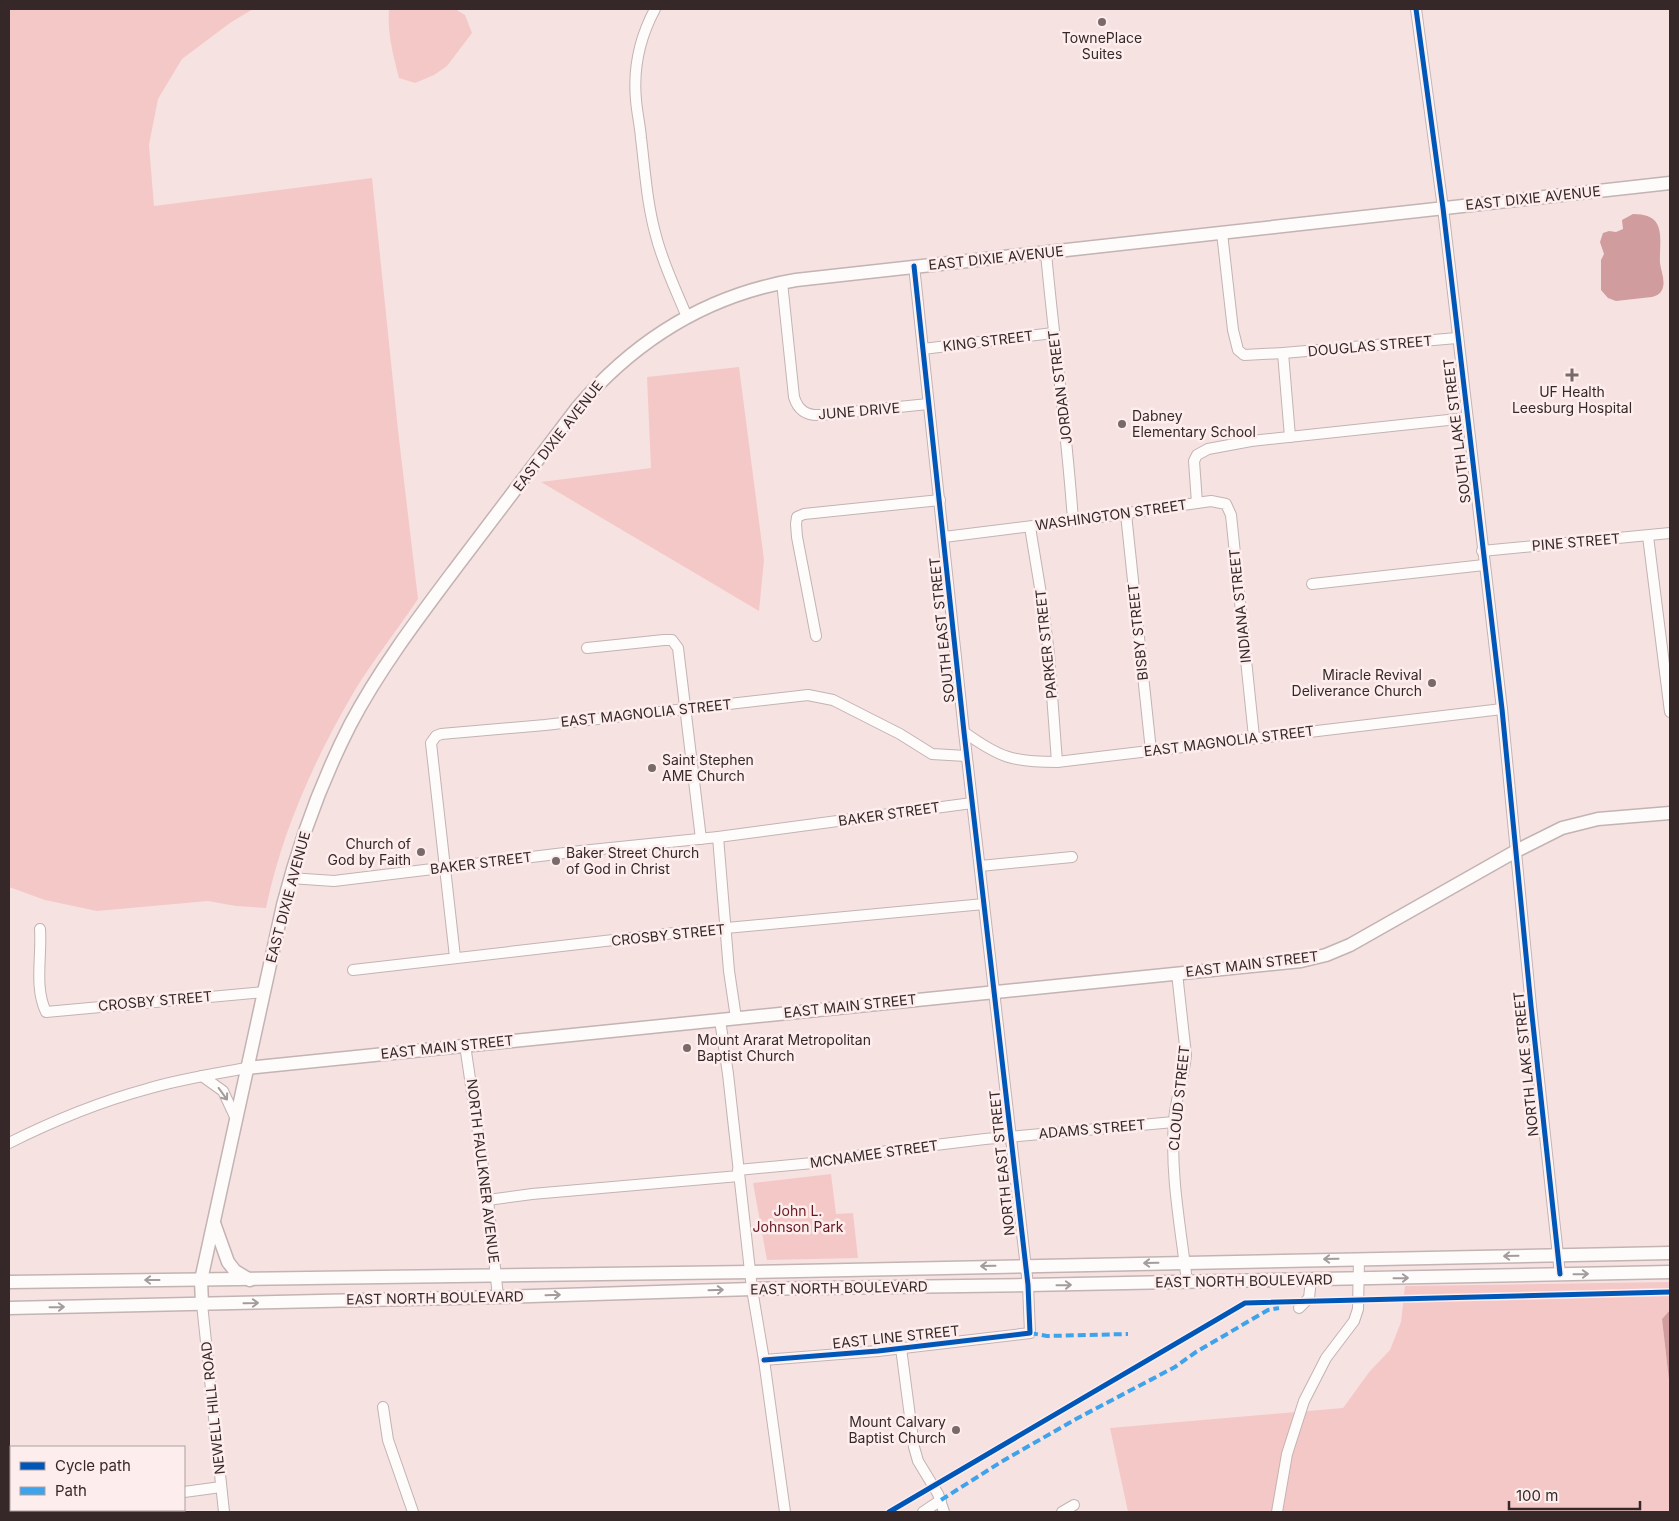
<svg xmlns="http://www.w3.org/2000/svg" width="1679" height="1521" viewBox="0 0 1679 1521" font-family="Inter,sans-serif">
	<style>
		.green { fill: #f5c8c8 }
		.water { fill: #d09c9d }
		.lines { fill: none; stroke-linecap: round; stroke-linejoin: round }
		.minor-casing { stroke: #c3b3b3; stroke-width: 12 }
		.major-casing { stroke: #c3b3b3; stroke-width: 15 }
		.minor { stroke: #fefbfb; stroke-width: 10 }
		.major { stroke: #fefbfb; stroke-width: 12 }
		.quiet { stroke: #3fa3eb; stroke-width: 4; stroke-dasharray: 8 4; stroke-linecap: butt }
		.cycleway-casing { stroke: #fdeeed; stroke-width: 8 }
		.cycleway { stroke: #0057b8; stroke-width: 5 }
		.oneway { stroke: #a49c9c }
		.poi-dot { fill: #7a6969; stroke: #fdeeed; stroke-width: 2 }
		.labels { text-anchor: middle; stroke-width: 5; stroke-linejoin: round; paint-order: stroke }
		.poi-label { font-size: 14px; fill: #362828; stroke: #fdeeed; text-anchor: start }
		.street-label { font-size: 14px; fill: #362828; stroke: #fdeeed }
		.park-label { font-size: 14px; fill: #671721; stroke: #fdeeed }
	</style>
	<rect width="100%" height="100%" fill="#f7e2e2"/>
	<g class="green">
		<path d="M9,9H253L230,23L182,59L158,99L149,145L154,206L372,178L398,430L418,599C398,629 374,659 355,690C315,758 282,831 266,908L236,906L208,901L97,911L45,900L9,887Z"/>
		<path d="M389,9H455L465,15L472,33L447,66L434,75L415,83L399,78C393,55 387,32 389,9Z"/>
		<polygon points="739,367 764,560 759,611 541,482 651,468 647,377"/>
		<polygon points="831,1174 836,1214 853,1213 858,1258 767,1260 753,1183"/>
		<polygon points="1670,1282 1670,1310 1662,1319 1670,1389 1670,1512 1128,1512 1110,1428 1343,1408 1370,1371 1390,1350 1401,1322 1405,1286"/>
	</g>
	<g class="water">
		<path d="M1633,214C1668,214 1659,239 1660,263C1661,272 1666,281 1662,290C1660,294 1656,296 1652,297L1616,301L1608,298L1601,290V260L1604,254L1600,242L1603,233L1609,231L1616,232L1623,229L1622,220Z"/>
		<polygon points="1670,1310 1670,1389 1662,1319"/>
	</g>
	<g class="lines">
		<g class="minor-casing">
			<g id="minor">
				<path d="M655,9C640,37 633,68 636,100C637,113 640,125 641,138C645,171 647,204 656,236C663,264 676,290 687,317"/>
				<polyline points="1416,9 1443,208 1502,709 1531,1006 1560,1274"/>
				<polyline points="1222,233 1233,330 1238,350 1244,355 1283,353 1457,338"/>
				<path d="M1046,253C1054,342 1067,431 1073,521"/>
				<path d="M782,282L794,397C798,410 806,416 821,415L928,404"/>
				<polyline points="923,349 1053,333"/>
				<polyline points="1283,353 1290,437"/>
				<polyline points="1197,503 1194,461 1197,455 1208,449 1251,441 1467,418"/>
				<polyline points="1126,514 1151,751"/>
				<polyline points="1030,527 1043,606 1049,654 1057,762"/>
				<polyline points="1648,536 1670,712"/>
				<polyline points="944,537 1073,521 1197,503 1211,501 1226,504 1231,515 1254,737"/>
				<polyline points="1482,551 1670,533"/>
				<polyline points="1312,584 1484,565"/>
				<polyline points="816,636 797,537 796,524 797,517 804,514 940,500"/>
				<polyline points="587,648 664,640 672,640 678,648 701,839"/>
				<path d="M964,732C1000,758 1013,762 1057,762L1502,709"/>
				<polyline points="718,837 729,971 736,1018"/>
				<polyline points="980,866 1072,857"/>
				<polyline points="290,878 334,881 581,851 718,837 972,803"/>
				<path d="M40,929C42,956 34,987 46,1012L264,992"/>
				<polyline points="455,957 431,743 436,736 441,734 545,725 808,695 833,700 900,734 932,754 966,756"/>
				<polyline points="353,970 683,932 984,904"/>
				<path d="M1177,973L1186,1055C1184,1078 1175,1099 1174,1122C1170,1176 1181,1229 1187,1282"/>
				<polyline points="720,1020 728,1074 752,1289 764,1360 785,1512"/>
				<polyline points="465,1045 488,1200 498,1297"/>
				<polyline points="202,1076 223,1091 236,1119"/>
				<path d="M9,1143C53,1121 99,1102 147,1089C180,1079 214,1074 247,1068"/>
				<polyline points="738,1170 813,1163 894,1150 985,1139 1174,1122"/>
				<polyline points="488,1200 532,1194 739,1176"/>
				<polyline points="202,1304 224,1512"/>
				<polyline points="1299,1308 1309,1298 1311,1280"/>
				<polyline points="901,1348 914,1447 918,1461 938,1494 944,1512"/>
				<polyline points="764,1360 878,1351 1030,1333 1028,1285 964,732 914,266"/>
				<polyline points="383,1407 388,1440 413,1512"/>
				<polyline points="184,1492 221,1487"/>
				<polyline points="83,1510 83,1512"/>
				<polyline points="923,1512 941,1500"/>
				<polyline points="1062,1512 1074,1505"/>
				<polyline points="1277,1512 1287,1454 1304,1401 1326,1358 1354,1321 1358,1309 1359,1259"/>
			</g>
		</g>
		<g class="major-casing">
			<g id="major">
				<polyline points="247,1068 1301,961 1326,955 1350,945 1516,851 1562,828 1598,819 1670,813"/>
				<polyline points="214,1223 228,1262 235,1271 250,1280"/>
				<polyline points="9,1282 750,1272 1670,1253"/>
				<path d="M202,1304L201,1280L283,905C299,843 321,782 350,725C380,668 419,617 458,565C498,513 537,460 577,408C635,340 707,295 796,280L1670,183"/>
				<polyline points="9,1308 498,1297 752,1289 1028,1285 1670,1272"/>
			</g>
		</g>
		<use href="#minor" class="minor"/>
		<use href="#major" class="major"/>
		<g class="quiet">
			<polyline points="1030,1333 1047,1336 1128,1334"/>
			<polyline points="941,1500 1001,1462 1076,1419 1175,1367 1196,1352 1268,1310 1279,1308"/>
		</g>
		<g class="cycleway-casing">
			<g id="cycleway">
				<polyline points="1416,9 1443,208 1502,709 1531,1006 1560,1274"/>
				<polyline points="764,1360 878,1351 1030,1333 1028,1285 964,732 914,266"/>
				<polyline points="889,1512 1245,1303 1670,1292"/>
			</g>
		</g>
		<use href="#cycleway" class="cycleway"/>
	</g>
	<defs><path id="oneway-shaft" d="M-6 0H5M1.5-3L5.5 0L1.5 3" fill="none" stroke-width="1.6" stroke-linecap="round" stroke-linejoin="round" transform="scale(1.25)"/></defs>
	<g class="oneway">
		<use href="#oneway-shaft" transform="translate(223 1094) rotate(54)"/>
		<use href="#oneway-shaft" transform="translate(1511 1256) rotate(179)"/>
		<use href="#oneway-shaft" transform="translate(1331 1259) rotate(179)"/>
		<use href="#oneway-shaft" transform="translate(1151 1263) rotate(179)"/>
		<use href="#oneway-shaft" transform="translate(988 1266) rotate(179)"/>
		<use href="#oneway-shaft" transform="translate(1581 1274) rotate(-1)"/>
		<use href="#oneway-shaft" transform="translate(1401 1278) rotate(-1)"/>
		<use href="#oneway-shaft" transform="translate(152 1280) rotate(180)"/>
		<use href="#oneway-shaft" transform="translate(1064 1285) rotate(-1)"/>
		<use href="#oneway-shaft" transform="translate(716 1290) rotate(-2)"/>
		<use href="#oneway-shaft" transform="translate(553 1295) rotate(-2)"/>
		<use href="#oneway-shaft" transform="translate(251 1303) rotate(-1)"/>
		<use href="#oneway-shaft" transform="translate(57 1307) rotate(-1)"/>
	</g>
	<g class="poi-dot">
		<circle cx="1102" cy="22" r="5"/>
		<path d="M1569.5 367.5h5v5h5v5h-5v5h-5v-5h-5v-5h5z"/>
		<circle cx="1122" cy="424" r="5"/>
		<circle cx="1432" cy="683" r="5"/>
		<circle cx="652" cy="768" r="5"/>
		<circle cx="421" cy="852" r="5"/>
		<circle cx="556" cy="861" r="5"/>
		<circle cx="687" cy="1048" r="5"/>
		<circle cx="956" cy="1430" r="5"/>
	</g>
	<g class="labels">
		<g class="poi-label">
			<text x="1102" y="43" text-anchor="middle">TownePlace<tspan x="1102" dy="16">Suites</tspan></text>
			<text x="1572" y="397" text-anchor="middle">UF Health<tspan x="1572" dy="16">Leesburg Hospital</tspan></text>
			<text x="1132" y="421">Dabney<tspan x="1132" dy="16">Elementary School</tspan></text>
			<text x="1422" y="680" text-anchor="end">Miracle Revival<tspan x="1422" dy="16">Deliverance Church</tspan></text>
			<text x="662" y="765">Saint Stephen<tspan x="662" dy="16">AME Church</tspan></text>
			<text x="411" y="849" text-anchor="end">Church of<tspan x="411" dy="16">God by Faith</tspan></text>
			<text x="566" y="858">Baker Street Church<tspan x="566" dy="16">of God in Christ</tspan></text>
			<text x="697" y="1045">Mount Ararat Metropolitan<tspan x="697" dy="16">Baptist Church</tspan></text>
			<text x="946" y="1427" text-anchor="end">Mount Calvary<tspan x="946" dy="16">Baptist Church</tspan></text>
		</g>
		<g class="street-label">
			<text transform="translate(1533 198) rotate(-6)" y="5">EAST DIXIE AVENUE</text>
			<text transform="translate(996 258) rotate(-6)" y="5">EAST DIXIE AVENUE</text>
			<text transform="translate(988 341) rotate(-7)" y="5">KING STREET</text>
			<text transform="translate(1370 346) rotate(-5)" y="5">DOUGLAS STREET</text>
			<text transform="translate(1060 387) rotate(-97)" y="5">JORDAN STREET</text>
			<text transform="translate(859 411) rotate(-5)" y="5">JUNE DRIVE</text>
			<text transform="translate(1457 431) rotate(-97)" y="5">SOUTH LAKE STREET</text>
			<text transform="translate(558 436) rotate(-52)" y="5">EAST DIXIE AVENUE</text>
			<text transform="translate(1111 515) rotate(-8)" y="5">WASHINGTON STREET</text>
			<text transform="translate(1576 542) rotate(-5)" y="5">PINE STREET</text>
			<text transform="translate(1240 606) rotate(-96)" y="5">INDIANA STREET</text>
			<text transform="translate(942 630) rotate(-96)" y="5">SOUTH EAST STREET</text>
			<text transform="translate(1138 632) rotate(-96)" y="5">BISBY STREET</text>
			<text transform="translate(1046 644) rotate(-96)" y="5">PARKER STREET</text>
			<text transform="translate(646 713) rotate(-6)" y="5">EAST MAGNOLIA STREET</text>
			<text transform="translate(1229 741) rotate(-7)" y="5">EAST MAGNOLIA STREET</text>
			<text transform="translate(889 814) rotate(-8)" y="5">BAKER STREET</text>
			<text transform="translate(481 863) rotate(-7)" y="5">BAKER STREET</text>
			<text transform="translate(288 897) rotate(-75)" y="5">EAST DIXIE AVENUE</text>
			<text transform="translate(668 935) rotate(-6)" y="5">CROSBY STREET</text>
			<text transform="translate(1252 964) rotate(-7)" y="5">EAST MAIN STREET</text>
			<text transform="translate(155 1001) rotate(-5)" y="5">CROSBY STREET</text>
			<text transform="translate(850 1006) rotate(-6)" y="5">EAST MAIN STREET</text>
			<text transform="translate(447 1047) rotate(-6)" y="5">EAST MAIN STREET</text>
			<text transform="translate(1526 1064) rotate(-96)" y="5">NORTH LAKE STREET</text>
			<text transform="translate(1179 1098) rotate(-84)" y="5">CLOUD STREET</text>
			<text transform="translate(1092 1129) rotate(-5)" y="5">ADAMS STREET</text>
			<text transform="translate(874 1154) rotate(-8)" y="5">MCNAMEE STREET</text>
			<text transform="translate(1002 1163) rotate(-96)" y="5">NORTH EAST STREET</text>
			<text transform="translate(483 1171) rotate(83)" y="5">NORTH FAULKNER AVENUE</text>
			<text transform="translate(1244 1281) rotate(-1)" y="5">EAST NORTH BOULEVARD</text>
			<text transform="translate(839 1288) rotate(-1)" y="5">EAST NORTH BOULEVARD</text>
			<text transform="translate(435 1298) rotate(-1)" y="5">EAST NORTH BOULEVARD</text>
			<text transform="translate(896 1337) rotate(-6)" y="5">EAST LINE STREET</text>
			<text transform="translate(213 1408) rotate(-96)" y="5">NEWELL HILL ROAD</text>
		</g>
		<g class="park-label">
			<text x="798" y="1216">John L.<tspan x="798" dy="16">Johnson Park</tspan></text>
		</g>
	</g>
	<rect width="1679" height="1521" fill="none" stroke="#362828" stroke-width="20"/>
	<rect x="10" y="1446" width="175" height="65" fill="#fdeeed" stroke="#ad9f9e"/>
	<rect x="20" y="1462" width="25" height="8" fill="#0057b8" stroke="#ad9f9e"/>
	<text x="55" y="1471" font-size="15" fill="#362828">Cycle path</text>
	<rect x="20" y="1487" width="25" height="8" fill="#3fa3eb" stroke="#ad9f9e"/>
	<text x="55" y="1496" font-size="15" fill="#362828">Path</text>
	<path d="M1509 1501v8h131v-8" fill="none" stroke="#362828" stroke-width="2.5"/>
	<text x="1516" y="1501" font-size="15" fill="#362828" stroke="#fdeeed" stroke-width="4" paint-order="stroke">100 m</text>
</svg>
